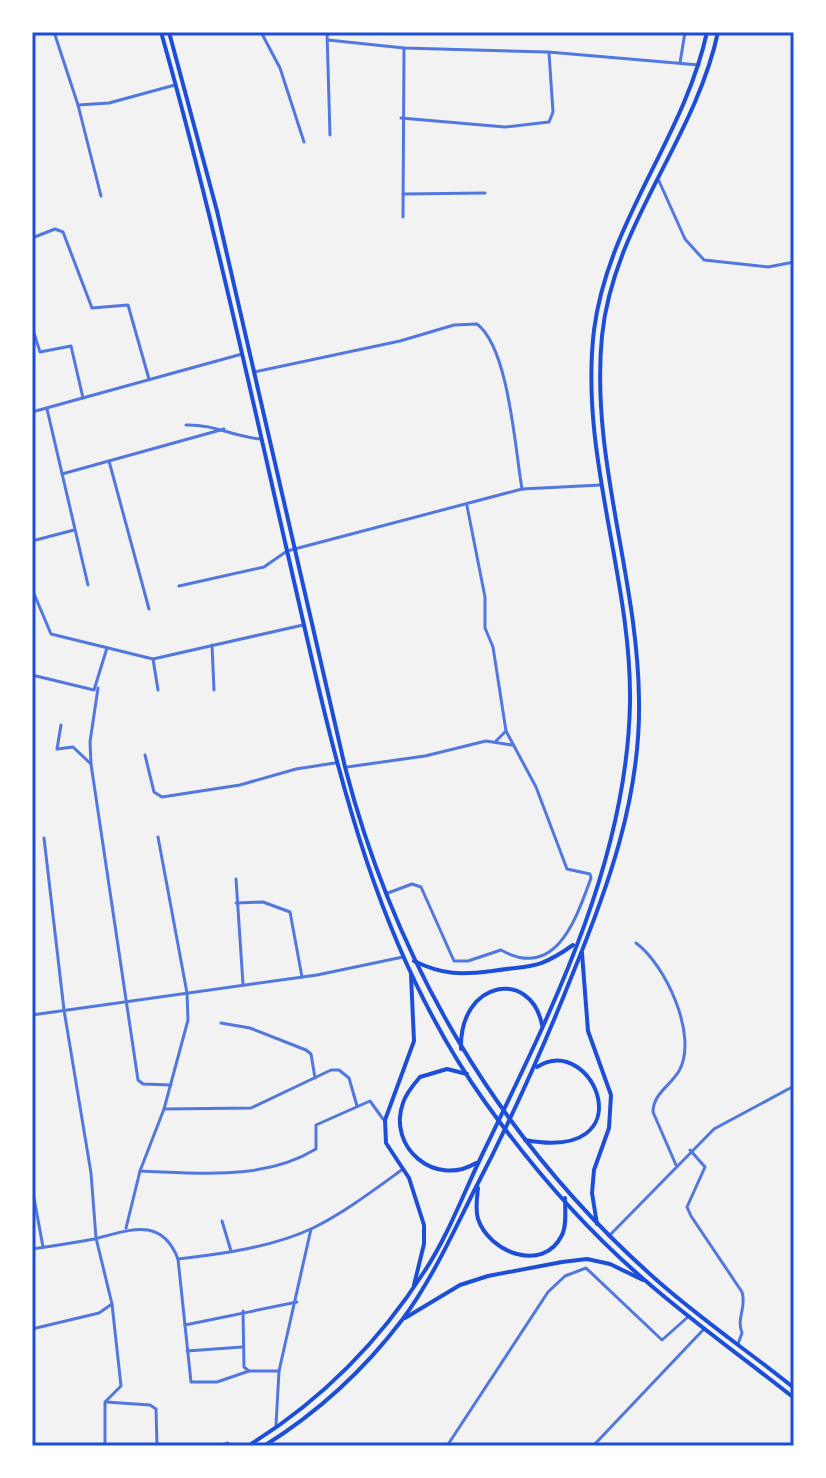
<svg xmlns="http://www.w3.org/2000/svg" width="826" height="1478" viewBox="0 0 826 1478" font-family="'IBM Plex Sans',sans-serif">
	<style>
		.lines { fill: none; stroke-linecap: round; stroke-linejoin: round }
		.minor { stroke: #5277de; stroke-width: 3 }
		.primary { stroke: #1d4ed8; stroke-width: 4 }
		.trunk { stroke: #1d4ed8; stroke-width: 4 }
		.neatline { fill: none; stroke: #1d4ed8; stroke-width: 3 }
	</style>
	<rect width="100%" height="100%" fill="#f2f2f2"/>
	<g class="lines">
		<g class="minor">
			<polyline points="54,32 78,105 101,196"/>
			<polyline points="261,32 280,68 304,142"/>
			<polyline points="327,32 330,135"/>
			<polyline points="328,40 404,48 548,52 699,65"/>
			<polyline points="680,63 685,32"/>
			<polyline points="78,105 109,103 175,85"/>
			<polyline points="401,118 505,127 549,122 553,112 549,53"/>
			<polyline points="659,181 685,239 704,260 768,267 794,262"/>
			<polyline points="403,194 485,193"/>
			<polyline points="403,217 404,48"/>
			<polyline points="32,238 55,229 63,232 92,308 128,305 149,379"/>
			<polyline points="32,327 40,352 71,346 83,398"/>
			<path d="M254,372L400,341L454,325L477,324C509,348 515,449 522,489"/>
			<polyline points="47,409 88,585"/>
			<polyline points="32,412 242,354"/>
			<path d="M186,425C214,424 234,437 261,439"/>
			<polyline points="109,461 149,609"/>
			<polyline points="62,474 224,429"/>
			<polyline points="32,541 74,530"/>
			<polyline points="179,586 264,567 287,551 522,489 601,485"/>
			<polyline points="32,589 51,634 153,659 303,625"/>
			<polyline points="212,645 214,690"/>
			<polyline points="153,659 158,690"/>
			<polyline points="32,675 94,690 107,648"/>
			<polyline points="61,725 57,749 73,747 91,764 138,1080 143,1084 171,1085"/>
			<polyline points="496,741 506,731"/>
			<polyline points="145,755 154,792 162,797 240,785 296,769 335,763"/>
			<polyline points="91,764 90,742 98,688"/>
			<polyline points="347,767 425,756 486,741 512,745"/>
			<polyline points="44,838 64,1010 91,1173 96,1238 112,1304 121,1386 105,1402 105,1446"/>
			<polyline points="236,879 243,984"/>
			<path d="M388,893L412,884L421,887L454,961H468L501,950C556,981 576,919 591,878L590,874L567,869L536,787L506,731L493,647L485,628V597L467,506"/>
			<polyline points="236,903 263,902 290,912 302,977"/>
			<path d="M636,943C665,964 699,1036 679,1071C670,1086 653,1094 653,1112L676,1165"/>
			<polyline points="32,1015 317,975 403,957"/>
			<polyline points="221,1023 250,1028 306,1050 311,1054 315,1078"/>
			<polyline points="164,1109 251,1108 331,1070 339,1070 349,1078 357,1106"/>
			<path d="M690,1150L705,1167L687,1207L691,1216L742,1292C747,1308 736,1317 742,1333L738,1344"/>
			<path d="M140,1171C199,1173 263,1181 316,1149V1125L370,1101L383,1119"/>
			<polyline points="32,1187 43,1247"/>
			<polyline points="222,1221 231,1251"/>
			<polyline points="126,1228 140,1171 164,1109 188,1020 187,993 158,837"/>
			<polyline points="609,1236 714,1129 794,1086"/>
			<path d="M32,1249C53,1246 73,1243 94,1239C128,1231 161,1215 178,1259L191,1382H217L249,1371"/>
			<path d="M178,1259C222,1254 273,1247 313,1228C345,1212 374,1190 403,1169"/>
			<polyline points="243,1311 244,1367 249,1371 279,1371"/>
			<polyline points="185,1325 297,1302"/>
			<polyline points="32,1329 99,1313 112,1304"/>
			<polyline points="187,1351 242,1347"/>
			<polyline points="106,1402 150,1405 156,1409 157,1446"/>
			<polyline points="276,1425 279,1371 311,1229"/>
			<polyline points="220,1446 228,1443"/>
			<polyline points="447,1446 548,1292 565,1276 586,1268 662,1340 689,1316"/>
			<polyline points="593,1446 703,1330"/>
		</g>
		<g class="primary">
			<path d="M161,32C210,205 248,380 288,555C332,746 369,939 485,1102C531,1166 587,1231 647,1282C694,1323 745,1359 794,1398"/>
			<path d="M169,32L217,211L345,767C396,964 499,1139 651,1275C696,1316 747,1350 794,1388"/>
		</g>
		<g class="trunk">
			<polyline points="582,953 588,1031 611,1095 609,1128 594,1170 592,1193 597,1224"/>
			<path d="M414,961C443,975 461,975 492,971C531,965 538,970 573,945"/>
			<polyline points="411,975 414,1041 385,1120 386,1143 409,1178 424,1225 424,1244 414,1285"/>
			<path d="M461,1049C459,980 531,968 542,1025"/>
			<path d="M467,1074L447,1069L420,1077C414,1084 406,1093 403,1103C387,1147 435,1188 476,1163"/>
			<path d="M525,1140C647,1163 594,1031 537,1067"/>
			<path d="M478,1188C477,1198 475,1209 478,1219C489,1252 543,1274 562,1235C567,1225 565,1210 565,1198"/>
			<polyline points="405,1318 460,1285 488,1276 562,1262 587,1259 610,1264 643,1280"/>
			<path d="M248,1446C319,1402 379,1342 424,1272C448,1236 464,1192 483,1153C551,1012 627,862 630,703C632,578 579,456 594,330C608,221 684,138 707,32"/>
			<path d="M264,1446C317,1413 364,1370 402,1320C431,1281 452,1235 474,1191C510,1122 542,1051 571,978C607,890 641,798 639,700C638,578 590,458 602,336C613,225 695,140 718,32"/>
		</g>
	</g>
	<rect width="826" height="1478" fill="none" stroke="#ffffff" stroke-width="68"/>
	<rect x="34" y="34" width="758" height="1410" class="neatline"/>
</svg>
